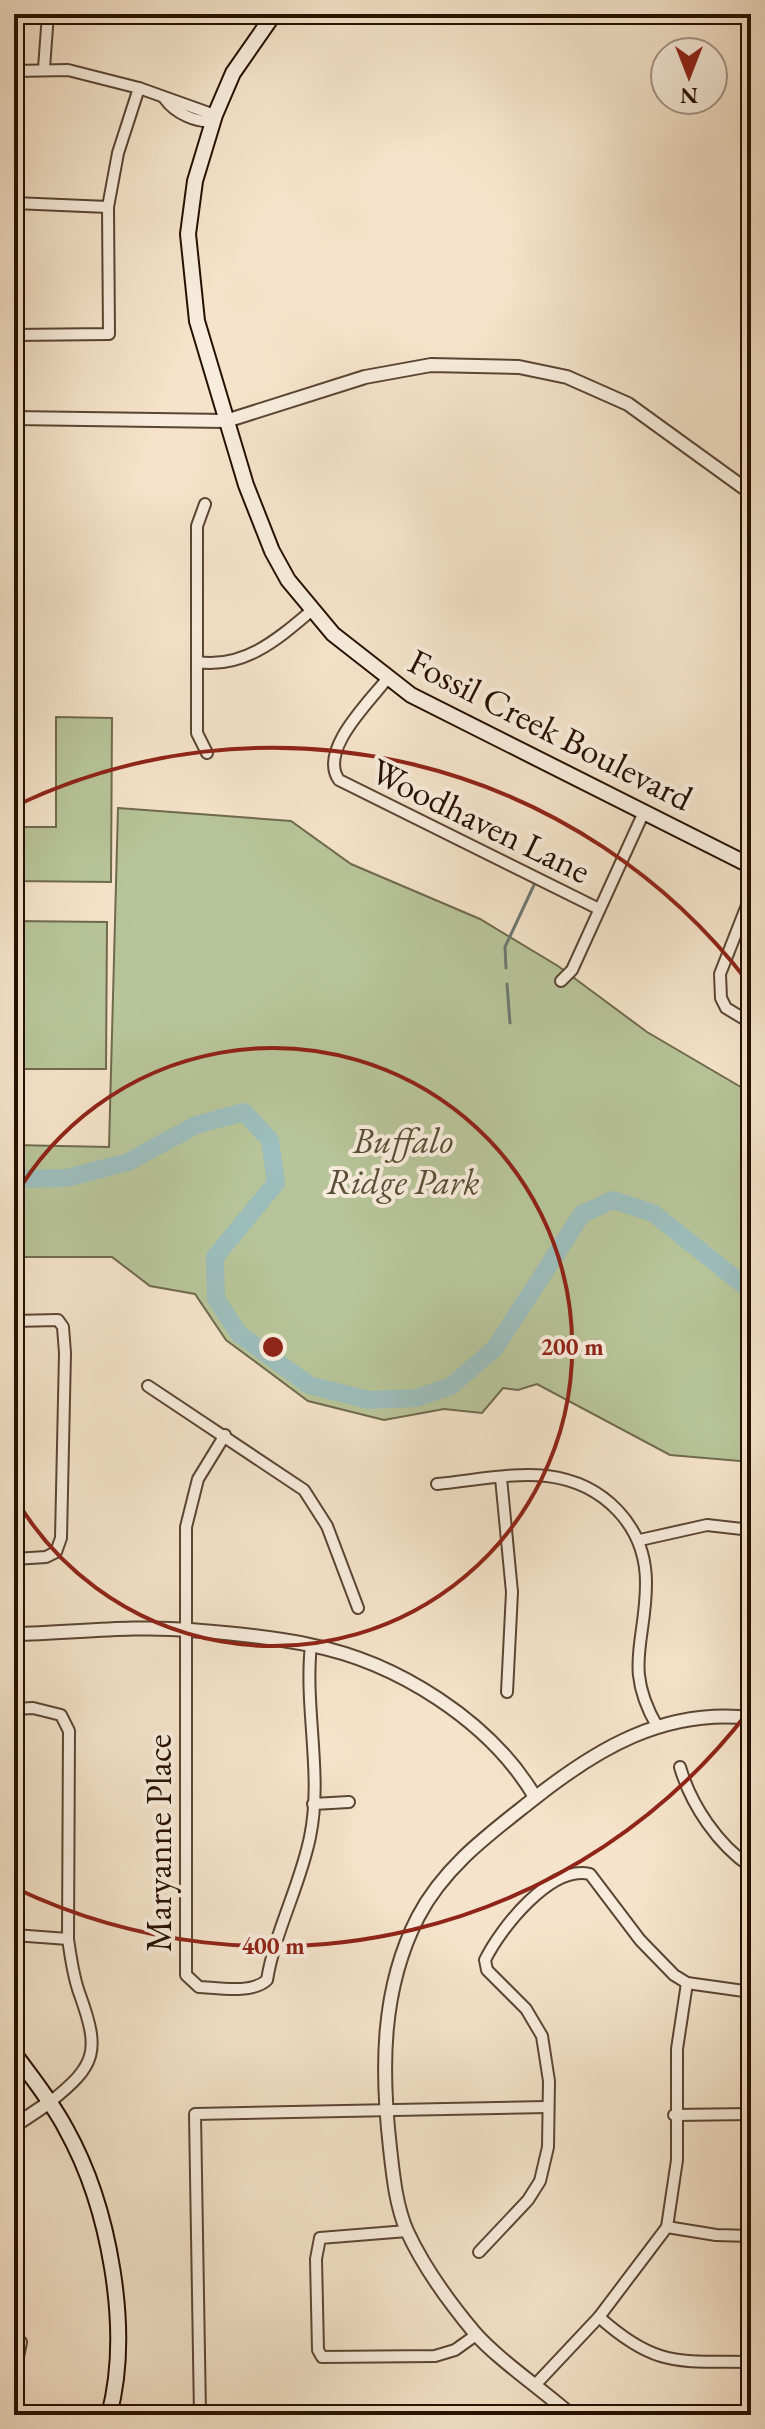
<svg xmlns="http://www.w3.org/2000/svg" width="765" height="2429" viewBox="0 0 765 2429" font-family="'EB Garamond',serif">
	<style>
		.green { fill: #b8c59a; stroke: #6f6a4d; stroke-width: 2 }
		.lines { fill: none; stroke-linecap: round; stroke-linejoin: round }
		.stream { stroke: #6d7871; stroke-width: 3 }
		.river { stroke: #9dbebc; stroke-width: 18 }
		.minor-casing { stroke: #5a4533; stroke-width: 14 }
		.tertiary-casing { stroke: #5a4533; stroke-width: 16 }
		.secondary-casing { stroke: #261000; stroke-width: 18 }
		.minor { stroke: #f8eddd; stroke-width: 10 }
		.tertiary { stroke: #f8eddd; stroke-width: 12 }
		.secondary { stroke: #f8eddd; stroke-width: 14 }
		.ring { fill: none; stroke: #8f2418; stroke-width: 4 }
		.labels { text-anchor: middle; stroke-width: 8; stroke-linejoin: round; paint-order: stroke }
		.street-label { font-size: 36px; fill: #261000; stroke: #f8eddd }
		.park-label { font-size: 36px; font-style: italic; fill: #594f36; stroke: #f8eddd }
		.centre { fill: #8f2418; stroke: #f8eddd; stroke-width: 4 }
		.ring-label { font-size: 24px; text-anchor: middle; font-weight: bold; fill: #8f2418; stroke: #f8eddd; stroke-width: 8; stroke-linejoin: round; paint-order: stroke }
	</style>
	<rect width="100%" height="100%" fill="#f5e4cb"/>
	<filter id="stains"><feTurbulence type="fractalNoise" baseFrequency=".0025" numOctaves="4"/><feColorMatrix values="0 0 0 0 .2 0 0 0 0 .09 0 0 0 0 .02 0 0 0 .5 -.17"/></filter>
	<radialGradient id="worn" r=".72"><stop offset=".6" stop-color="#630" stop-opacity="0"/><stop offset="1" stop-color="#630" stop-opacity=".3"/></radialGradient>
	<g class="green">
		<polygon points="56,717 112,718 111,882 14,881 14,827 56,827"/>
		<polygon points="118,808 291,821 351,864 480,919 558,966 647,1032 751,1093 751,1462 670,1455 537,1384 518,1390 503,1388 482,1413 444,1409 384,1420 308,1401 226,1340 195,1294 150,1286 112,1257 14,1257 14,1145 109,1147"/>
		<polygon points="14,921 107,922 106,1069 14,1069"/>
	</g>
	<g class="lines">
		<g class="stream">
			<polyline points="506,968 505,947 534,885"/>
			<polyline points="507,984 510,1023"/>
		</g>
		<polyline class="river" points="14,1179 67,1178 128,1162 196,1125 244,1112 270,1140 276,1183 215,1257 216,1299 239,1334 309,1385 369,1400 416,1398 451,1386 495,1348 582,1214 613,1200 653,1213 751,1291"/>
		<g class="minor-casing">
			<g id="minor">
				<polyline points="44,68 48,14"/>
				<polyline points="14,71 68,70 139,88 209,113 210,120"/>
				<path d="M165,99C175,113 196,123 213,121"/>
				<polyline points="14,203 108,207"/>
				<polyline points="14,335 109,334 108,207 118,153 139,88"/>
				<polyline points="205,504 197,526 197,733 207,753"/>
				<path d="M197,662C244,669 278,639 311,611"/>
				<path d="M387,679C369,702 318,751 339,780L599,909"/>
				<polyline points="751,895 720,974 721,998 726,1008 751,1023"/>
				<polyline points="561,981 572,970 644,812"/>
				<polyline points="14,1321 58,1320 63,1327 65,1353 61,1538 56,1552 46,1557 14,1559"/>
				<polyline points="148,1386 304,1490 327,1526 358,1608"/>
				<path d="M225,1435L198,1479L186,1527V1975L199,1987C219,1988 252,1994 267,1980C275,1931 300,1886 310,1837C323,1775 304,1708 311,1645"/>
				<polyline points="501,1478 512,1592 507,1692"/>
				<path d="M437,1484C472,1481 512,1472 547,1476C604,1483 646,1526 646,1583C646,1643 623,1667 657,1726"/>
				<polyline points="640,1540 707,1525 751,1530"/>
				<path d="M14,1709L33,1708L61,1715L69,1731L68,1939C71,1958 73,1977 80,1995C100,2051 97,2065 50,2102"/>
				<path d="M680,1767C691,1805 718,1845 751,1867"/>
				<polyline points="313,1804 349,1802"/>
				<polyline points="14,1935 68,1939"/>
				<polyline points="674,2115 751,2114"/>
				<polyline points="667,2227 716,2235 751,2236"/>
				<polyline points="407,2231 320,2238 316,2259 318,2350 322,2357 435,2356 455,2350 476,2335"/>
				<path d="M479,2252L528,2200L540,2181L548,2147L549,2081L542,2036L526,2009L487,1970L485,1960C500,1929 551,1864 590,1874L640,1940L674,1975L687,1983L751,1992"/>
				<path d="M599,2317C656,2368 679,2361 751,2362"/>
				<polyline points="14,2377 21,2342"/>
				<polyline points="536,2384 599,2317 667,2227 677,2160 677,2049 687,1983"/>
				<polyline points="200,2415 195,2114 547,2107"/>
			</g>
		</g>
		<g class="tertiary-casing">
			<g id="tertiary">
				<polyline points="14,418 226,421 365,377 431,365 519,367 567,377 628,404 751,493"/>
				<path d="M14,1634C72,1633 132,1625 190,1630C229,1633 272,1637 310,1645C397,1662 490,1721 535,1797"/>
				<polyline points="14,2126 50,2102"/>
				<path d="M571,2415C543,2390 496,2358 474,2332C449,2302 423,2266 407,2231C396,2206 393,2175 390,2148C381,2069 381,1989 418,1917C444,1867 488,1835 531,1801C596,1749 664,1708 751,1718"/>
			</g>
		</g>
		<g class="secondary-casing">
			<g id="secondary">
				<polyline points="274,14 233,73 215,115 195,181 188,234 197,321 246,485 272,551 288,580 333,634 411,695 751,866"/>
				<path d="M14,2053C32,2078 52,2102 66,2129C109,2206 132,2329 109,2415"/>
			</g>
		</g>
		<use href="#minor" class="minor"/>
		<use href="#tertiary" class="tertiary"/>
		<use href="#secondary" class="secondary"/>
	</g>
	<g class="ring">
		<path d="M14 1198A299 299 0 1 1 14 1496"/>
		<path d="M748 1712A599 599 0 0 1 15 1888M15 806A599 599 0 0 1 748 982"/>
	</g>
	<g class="labels">
		<g class="street-label">
			<text transform="translate(551 729) rotate(27)" y="13">Fossil Creek Boulevard</text>
			<text transform="translate(481 820) rotate(26)" y="13">Woodhaven Lane</text>
			<text transform="translate(158 1843) rotate(-90)" y="13">Maryanne Place</text>
		</g>
		<g class="park-label">
			<text x="403" y="1153">Buffalo<tspan x="403" dy="41">Ridge Park</tspan></text>
		</g>
	</g>
	<circle cx="273" cy="1347" r="12" class="centre"/>
	<g class="ring-label">
		<text x="572" y="1355">200 m</text>
		<text x="273" y="1954">400 m</text>
	</g>
	<rect width="765" height="2429" fill="none" stroke="#f5e4cb" stroke-width="48"/>
	<rect x="16" y="16" width="733" height="2397" fill="none" stroke="#261000" stroke-width="4"/>
	<rect x="24" y="24" width="717" height="2381" fill="none" stroke="#261000" stroke-width="2"/>
	<g transform="translate(689 76) rotate(180)"><circle r="38" fill="#f8eddd" stroke="#a49585" stroke-width="2"/>
	<path d="M0-6L14 30L0 20L-14 30Z" fill="#8f2418"/>
	<text y="-12" font-size="22" font-weight="bold" text-anchor="middle" fill="#261000">N</text>
	</g>
	<rect width="100%" height="100%" filter="url(#stains)"/>
	<rect width="100%" height="100%" fill="url(#worn)"/>
</svg>
